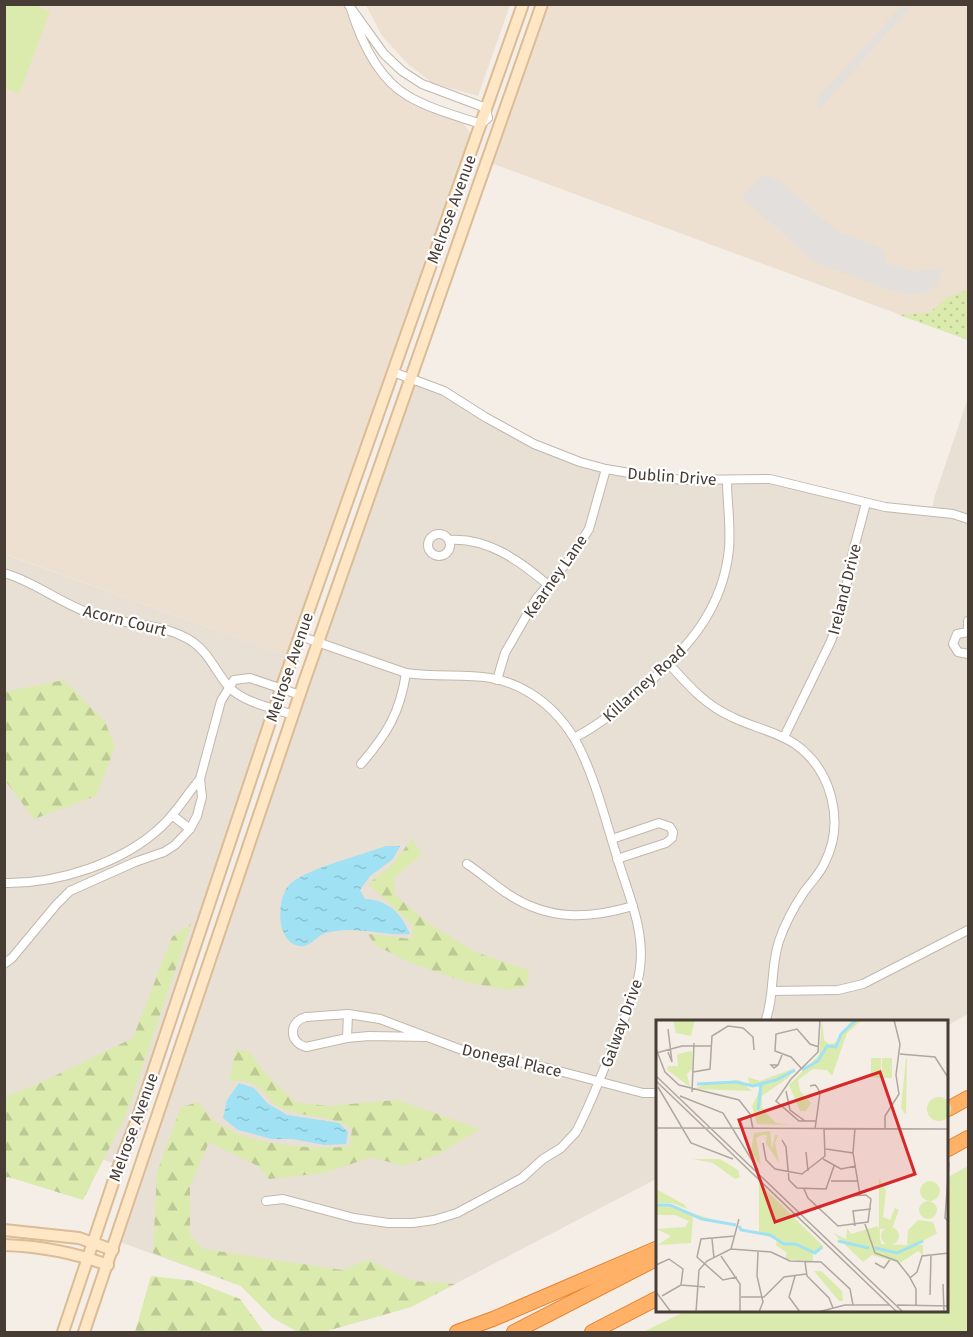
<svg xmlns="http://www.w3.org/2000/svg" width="973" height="1337" viewBox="0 0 973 1337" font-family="'Fira Sans',sans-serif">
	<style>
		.residential { fill: #e8dfd5 }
		.education { fill: #eee0d0 }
		.grass { fill: url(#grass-dots) }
		.forest { fill: url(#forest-firs) }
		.green { fill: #daebad }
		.parking { fill: #e2dfdc }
		.water { fill: url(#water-ripples) }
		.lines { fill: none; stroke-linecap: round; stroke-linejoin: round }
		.street-casing { stroke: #c3b7ac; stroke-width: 10 }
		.secondary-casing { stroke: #dabc96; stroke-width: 14 }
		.highway-casing { stroke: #e58230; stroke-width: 16 }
		.street { stroke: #fff; stroke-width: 8 }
		.secondary { stroke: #ffe7c6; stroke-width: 10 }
		.highway { stroke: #ffb167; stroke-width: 14 }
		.labels { text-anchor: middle; stroke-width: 4.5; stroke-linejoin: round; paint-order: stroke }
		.street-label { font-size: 16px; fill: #483d35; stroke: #fff }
		.inset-river { fill: none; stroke: #a0e1f4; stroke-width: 3 }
		.inset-road { fill: none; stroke: #afa7a0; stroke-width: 1.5 }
		.view { fill: #d62828; fill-opacity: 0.15; stroke: #d62828; stroke-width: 3 }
		.inset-edge { fill: none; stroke: #483d35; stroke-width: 3 }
	</style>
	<defs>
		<pattern id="grass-dots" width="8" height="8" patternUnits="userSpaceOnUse" patternTransform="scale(1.5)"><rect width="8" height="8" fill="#daebad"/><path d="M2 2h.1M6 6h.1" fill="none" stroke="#bdca95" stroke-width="1.8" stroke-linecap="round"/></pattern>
		<pattern id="forest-firs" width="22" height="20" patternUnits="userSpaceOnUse" patternTransform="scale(1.5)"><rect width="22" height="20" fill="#daebad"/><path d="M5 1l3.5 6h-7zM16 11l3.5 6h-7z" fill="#bdca95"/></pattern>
		<pattern id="water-ripples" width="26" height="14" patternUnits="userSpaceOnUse" patternTransform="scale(1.5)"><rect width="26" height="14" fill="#a0e1f4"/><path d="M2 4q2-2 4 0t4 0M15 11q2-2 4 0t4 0" fill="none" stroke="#8bc2d2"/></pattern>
	</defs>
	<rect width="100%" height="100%" fill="#f4eee7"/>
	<g class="residential">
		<polygon points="415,380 444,391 555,453 659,478 754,478 885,507 932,512 934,498 968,398 968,1014 948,1025 948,1022 658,1022 658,1178 411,1307 323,1332 298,1332 273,1318 241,1286 120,1242 283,756"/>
		<polygon points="4,554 288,656 134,1115 113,1163 5,1124"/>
	</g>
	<g class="education">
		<polygon points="4,5 343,5 367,54 405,98 431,111 463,123 470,132 470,140 288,656 5,554"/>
		<polygon points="366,5 510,5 478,96 432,83 408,64 382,36"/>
		<polygon points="547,5 968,5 968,340 491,163"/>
	</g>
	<polygon class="grass" points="968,290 968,340 899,315 929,313 948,297"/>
	<g class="forest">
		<polygon points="64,680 105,722 115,747 96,796 34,819 5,780 5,692"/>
		<polygon points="412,839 422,854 394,878 395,895 428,923 475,952 529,970 527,986 508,990 466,982 411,963 375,945 368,934 411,939 413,925 368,884 392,865"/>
		<polygon points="191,924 126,1115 83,1200 8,1177 5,1178 5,1097 40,1083 133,1038 172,937"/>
		<path d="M236,1049L249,1052L267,1075L295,1102L328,1106L397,1100L480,1129L437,1155L402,1166L372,1157L324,1173L269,1179L258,1166L209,1142L190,1186V1236L203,1249L342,1270L368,1260L412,1281L455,1284L411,1307L323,1332H298L273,1318L241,1286L153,1253L157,1172L181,1107L199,1102C202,1106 205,1113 210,1117C238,1145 313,1151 350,1146L352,1129C330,1113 299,1119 276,1105C272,1103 269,1098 266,1095C255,1082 245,1080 229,1081Z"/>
		<polygon points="151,1276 194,1281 240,1299 264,1332 135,1332"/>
	</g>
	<g class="green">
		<polygon points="4,5 33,5 50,11 19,94 5,88"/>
		<polygon points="968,1166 968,1332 643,1332 684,1312 948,1312 948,1177"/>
	</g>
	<g class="parking">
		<polygon points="903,4 912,5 818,110 819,106 816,101"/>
		<polygon points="767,174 785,185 835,230 878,247 884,253 886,263 913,272 943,268 937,284 925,293 910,295 882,287 816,263 742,197 762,176"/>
	</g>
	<g class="water">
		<path d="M386,846H400L393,859L370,876L360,890L365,899C388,900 401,913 410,934C386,936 361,927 336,931C332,932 327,932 323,934C315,938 309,948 299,946C275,942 276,896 291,883C309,868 362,855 386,846Z"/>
		<polygon points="239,1083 254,1088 267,1103 287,1115 339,1123 348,1132 346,1144 324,1145 293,1139 272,1139 238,1130 223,1118 227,1100"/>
	</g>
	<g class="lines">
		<g class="street-casing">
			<g id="street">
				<path d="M348,4L384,54L402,71L422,84L486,108L488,118L481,124C457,116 430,109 408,96C377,78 361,41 351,9"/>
				<polyline points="393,372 444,391 485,417 534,444 580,462 606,469 659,478 686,480 770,479 885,507 953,514 968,519"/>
				<circle cx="439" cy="545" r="11"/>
				<path d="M449,540C487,537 520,561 547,584"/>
				<path d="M4,573C36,582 61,604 92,614C125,626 163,622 193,642C210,654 216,673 230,688C245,703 273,708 293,715"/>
				<polyline points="968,631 968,621"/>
				<polyline points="968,632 957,634 953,644 958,652 968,654"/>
				<path d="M669,664C688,685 705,705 732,717C752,727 775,731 795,744C832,770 845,822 825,862C820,874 811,882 804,892C794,907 785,923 779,941C770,968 775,996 765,1022"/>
				<polyline points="497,680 505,653 536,599 569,560 589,529 606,469"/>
				<polyline points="784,737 831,641 842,609 853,552 866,503"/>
				<path d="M574,738C601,724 622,706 645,686C688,648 723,609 729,549C731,525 727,503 727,480"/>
				<path d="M361,764C387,734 400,713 406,673"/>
				<polyline points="172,815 190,829"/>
				<polyline points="612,839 659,823 670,827 673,832 672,838 666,843 617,859"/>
				<path d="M467,864C481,873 494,885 508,894C549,921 589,919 633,906"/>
				<path d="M4,883C58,884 123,863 162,826C177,812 187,794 200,779"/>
				<polyline points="4,964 12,958 56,905 70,891 135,862 164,852 175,845 190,829 197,816 202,797 200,779 221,701 234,680 250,678 300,695"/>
				<polyline points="772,991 838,990 863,984 968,930"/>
				<path d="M426,1037L369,1036L347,1038L306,1047C288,1042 289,1021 306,1017L348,1014L380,1019L470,1053L493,1058L532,1064L643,1093H658"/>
				<polyline points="347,1038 348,1014"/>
				<path d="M266,1201L283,1199L354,1218L388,1223H413L434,1220L457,1213L522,1178L543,1159L561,1148L576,1132C592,1102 604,1068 617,1036C626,1014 637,992 640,968C645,929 628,894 617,857C606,822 593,770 574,738C563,720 548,704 530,693C489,667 450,680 406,673L300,636"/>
			</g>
		</g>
		<g class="secondary-casing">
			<g id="secondary">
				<polyline points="4,1230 79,1238 113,1250"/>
				<path d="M4,1245C40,1246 75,1253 108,1265"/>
				<polyline points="63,1332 118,1168 138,1117 281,689 523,4"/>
				<polyline points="84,1332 303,685 542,4"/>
			</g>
		</g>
		<g class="highway-casing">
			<g id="highway">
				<polyline points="948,1109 968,1098"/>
				<polyline points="948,1149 968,1138"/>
				<polyline points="457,1332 493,1319 658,1248"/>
				<polyline points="514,1332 658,1258"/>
				<polyline points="592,1332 658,1298"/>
			</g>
		</g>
		<use href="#street" class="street"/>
		<use href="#secondary" class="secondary"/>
		<use href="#highway" class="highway"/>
	</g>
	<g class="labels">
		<g class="street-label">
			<text transform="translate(451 209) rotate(-70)" y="6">Melrose Avenue</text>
			<text transform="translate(672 476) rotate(4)" y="6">Dublin Drive</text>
			<text transform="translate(555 576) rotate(-55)" y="6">Kearney Lane</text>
			<text transform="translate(844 589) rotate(-76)" y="6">Ireland Drive</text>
			<text transform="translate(125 620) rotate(14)" y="6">Acorn Court</text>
			<text transform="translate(289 667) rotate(-71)" y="6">Melrose Avenue</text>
			<text transform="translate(644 683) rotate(-42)" y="6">Killarney Road</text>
			<text transform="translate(621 1023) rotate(-70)" y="6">Galway Drive</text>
			<text transform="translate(512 1060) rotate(13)" y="6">Donegal Place</text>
			<text transform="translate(133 1127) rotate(-70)" y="6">Melrose Avenue</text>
		</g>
	</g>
	<g transform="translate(656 1020)">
		<rect width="292" height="292" fill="#f4eee7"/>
		<path d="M223,158L230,171L227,197L234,200L239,188L243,190L236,208L224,209L223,223ZM158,251H165L186,271L187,281H183Z" fill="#daebad"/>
		<path d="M17,0H39L35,16L20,13ZM166,0L168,20L173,24L179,23L196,0H206L191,13L176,56L171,50L157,49L142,60L144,71L155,83L150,91H144L133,65L163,35ZM36,31V49L31,54L34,67L11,50L12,46H22L21,34ZM250,38L251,39L250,95L245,88ZM139,48L133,57L106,76V88L112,95L120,103L134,105L101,104L96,86L105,68L93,63L92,57L104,61ZM83,60L96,71L38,69L49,64ZM114,111L116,130L119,115H122L119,123L123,143L110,123L111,115H106L100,118L105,146L95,132L98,113ZM37,139H64L82,150L84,157L79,159L57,143ZM0,169L29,185L31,189L16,183H0ZM0,186H14L67,203L37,196L35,223L2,225L15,216L0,209L29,207L33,201L19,195H0Z" fill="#daebad"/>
		<path d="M215,38H225V58L215,57ZM226,38H236V58H226ZM271 89a12 12 0 1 1 24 0a12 12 0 1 1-24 0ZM264 171a10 10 0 1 1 20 0a10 10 0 1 1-20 0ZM103,163L168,227L157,234V241L129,239L131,233L120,225L121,219L103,213ZM263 190a9 9 0 1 1 18 0a9 9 0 1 1-18 0ZM262,200L277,202L281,213L260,225H267V235L262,231L244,243L216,235L207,242L177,213L190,219L191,208L195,214L222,206L225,224L251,225L252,210ZM225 216a9 9 0 1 1 18 0a9 9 0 1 1-18 0Z" fill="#daebad"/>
		<path class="inset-river" d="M146,50L162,41L171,26L180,27L185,14L200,0M41,64L80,62L97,66L120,60L139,50M102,90L105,65M0,185H14L46,199L80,205M83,206L85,210L114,215L128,224H139L159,233L166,227M182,221L213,228M219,228L241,233L267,221"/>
		<path class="inset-road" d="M0,29L9,52L23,65L83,80L94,94L97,109M12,32L16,42L12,9M0,33L26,26H56M244,34L279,37L293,59M122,45H115L118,48L122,45L126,35M145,48L135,37L119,31L120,14L141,9L154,24L163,27M37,52L54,49L56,16L72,6L87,8L97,17L98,30M0,56L247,292M0,61L241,292M159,65L154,66L158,65H159L161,67L164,73L159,109M2,67L35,123L77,139M130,71L134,90L149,101M36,72L38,23M24,76L67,93L102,150M160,101H143L120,81L135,59L162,32L164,0M0,108L293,109M199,108L197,133L204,175M229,108V96L243,74L240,55L244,24L238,0M126,120L130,127L133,160L141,168L170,169L178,146M107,123L110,140L119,149L146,154L169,136L168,108M170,129L197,133M150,132L152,151M167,139L185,149L200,146M293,143L289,198L293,202M175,161H202M148,169L152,178L182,206L212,202L215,179L210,175L193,176M209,204L219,233L241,241L253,256L260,269V285M199,206L197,191L215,189M79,216L45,219L41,237L67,260L81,257M56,219L58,238M75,229L115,232L134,241L165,242L194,269L197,285M102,232L101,256L107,282L103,292M65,236L84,264V292M149,242L151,256L173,278L177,288M219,243L228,248L235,238M0,245L13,239L27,249L25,265L6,276M139,256L133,277L144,292M254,258L261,252L266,236L293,233M287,264L288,292M25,265L49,267M0,272L15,292M274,275L275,235M85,277H108L128,257L150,254M241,285L293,286M40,292L43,250L51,241L75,229L83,199M162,292L189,285H234"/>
		<path class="view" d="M224,52L259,154L119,202L83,100Z"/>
		<rect width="292" height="292" class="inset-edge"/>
	</g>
	<rect width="973" height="1337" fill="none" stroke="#483d35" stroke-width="12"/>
</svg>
